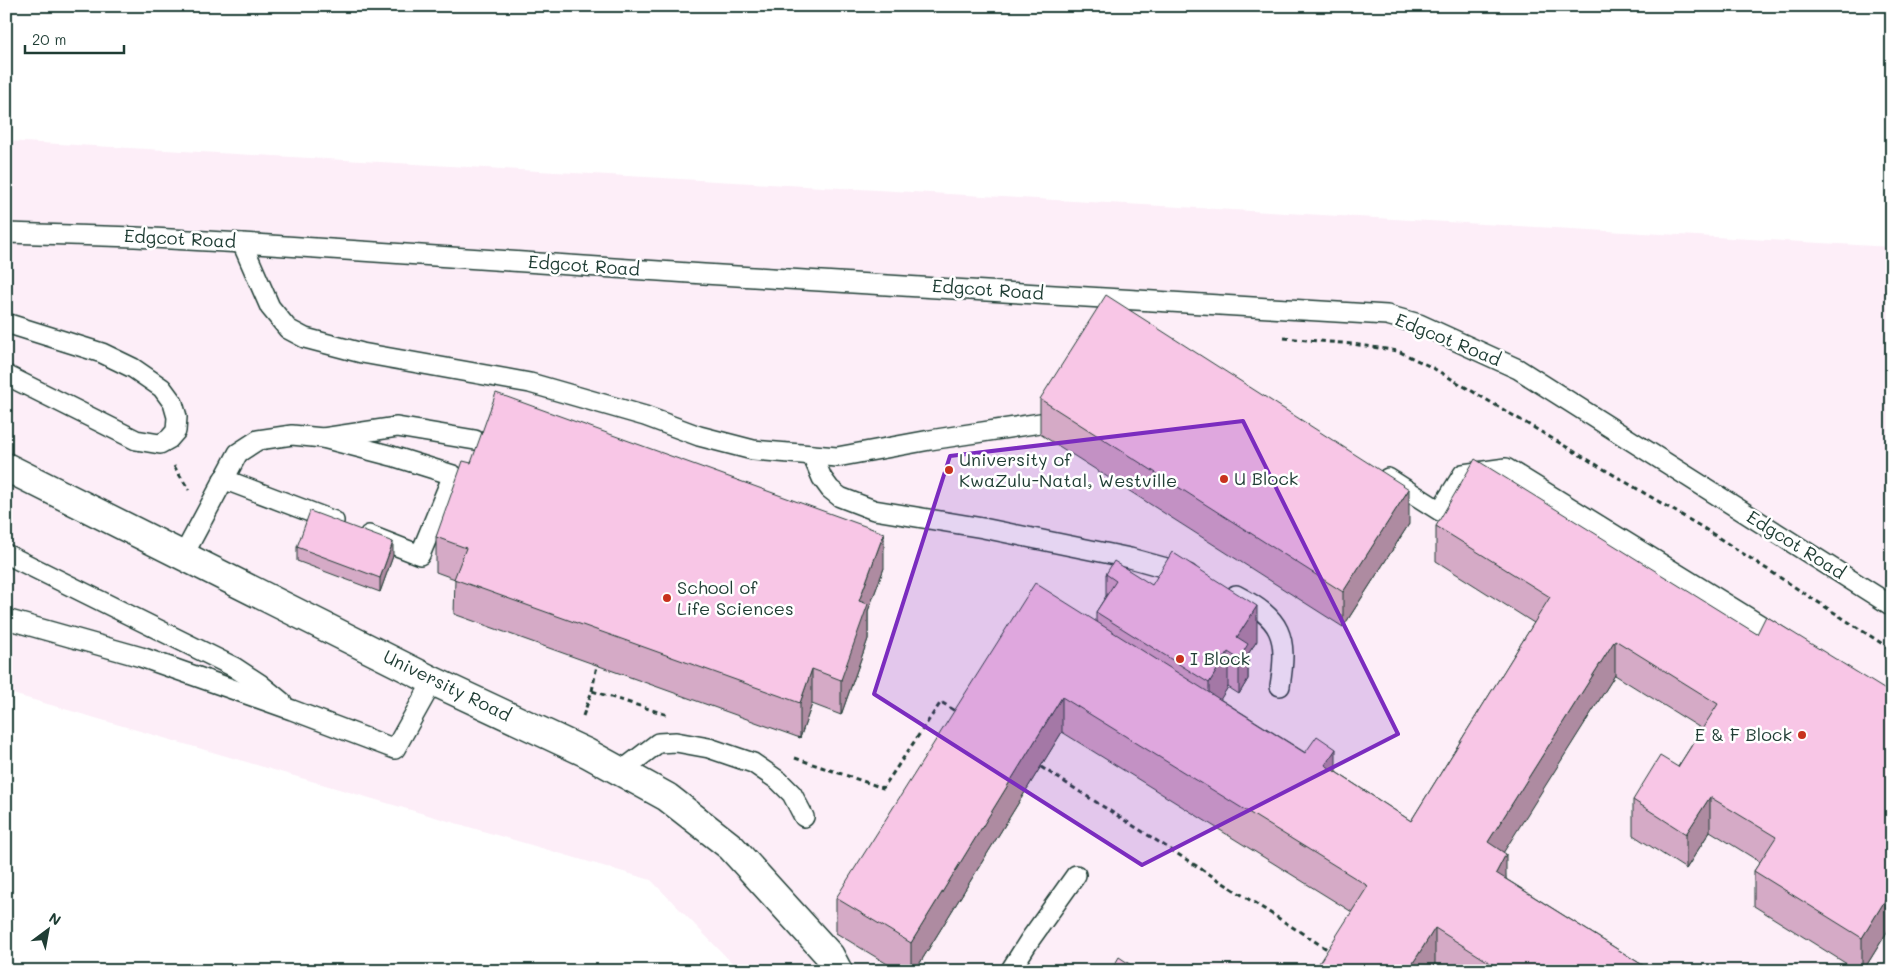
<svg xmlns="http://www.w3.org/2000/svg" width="1898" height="977" viewBox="0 0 1898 977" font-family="Mali,sans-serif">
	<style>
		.built { fill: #fdeef8 }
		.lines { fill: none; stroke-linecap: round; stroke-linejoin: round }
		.lane-casing { stroke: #1f3d34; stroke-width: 22 }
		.secondary-casing { stroke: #1f3d34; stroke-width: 31 }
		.path { stroke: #1f3d34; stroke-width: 3; stroke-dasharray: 5 4; stroke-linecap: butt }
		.lane { stroke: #fff; stroke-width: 19 }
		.secondary { stroke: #fff; stroke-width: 28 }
		.wall { fill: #d5aac6; stroke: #1f3d34 }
		.shaded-wall { fill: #ae8ba1; stroke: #1f3d34 }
		.building { fill: #f8c6e6; stroke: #1f3d34 }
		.marked { fill: #7b2cbf; fill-opacity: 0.2; stroke: #7b2cbf; stroke-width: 4; stroke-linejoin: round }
		.poi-dot { fill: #c8321e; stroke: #fff; stroke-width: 2 }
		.labels { text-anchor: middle; stroke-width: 5; stroke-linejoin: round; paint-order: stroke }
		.street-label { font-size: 18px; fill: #1f3d34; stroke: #fff }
		.poi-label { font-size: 18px; fill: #1f3d34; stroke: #fff; text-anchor: start }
	</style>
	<rect width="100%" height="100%" fill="#fff"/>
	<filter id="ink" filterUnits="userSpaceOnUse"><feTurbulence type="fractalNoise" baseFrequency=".02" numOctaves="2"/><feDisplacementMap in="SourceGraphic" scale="10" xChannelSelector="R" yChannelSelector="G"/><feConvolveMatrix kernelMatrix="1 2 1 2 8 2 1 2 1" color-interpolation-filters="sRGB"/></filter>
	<g filter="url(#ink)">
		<polygon class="built" points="6,141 1892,247 1892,971 740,971 651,880 6,692"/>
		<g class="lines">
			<g class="lane-casing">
				<g id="lane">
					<polyline points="6,233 135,237 242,243 704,274 1387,315 1419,324 1518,369 1892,606"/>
					<polyline points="242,243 270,307 288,329 305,338 362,353 530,383 645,416 699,436 753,450 837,457 930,440 1047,422"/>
					<polyline points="6,323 102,353 133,368 162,388 173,403 177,417 176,431 169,439 160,444 136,440 6,375"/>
					<polyline points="323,438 392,456 453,475 420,555 369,535"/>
					<polyline points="812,455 822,478 830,489 840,497 874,510 983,528 1130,558 1188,574"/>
					<polyline points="1388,478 1440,511 1463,474 1506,468 1783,639"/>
					<polyline points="223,479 334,521"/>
					<polyline points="6,554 234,667 260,684 282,702"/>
					<polyline points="183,556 238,453 258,440 292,435 323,438 397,427 475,440"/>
					<path d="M1236,595C1282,619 1288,636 1280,686"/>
					<polyline points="6,619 141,657 292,710 395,749 433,681"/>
					<polyline points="620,772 658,743 676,742 709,748 753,763 779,781 792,794 804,817"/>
					<polyline points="1010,971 1029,941 1076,875"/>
				</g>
			</g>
			<g class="secondary-casing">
				<polyline id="secondary" points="6,467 433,681 587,753 667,797 731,847 830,956 838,971"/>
			</g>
			<g class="path">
				<polyline points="1284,338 1353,344 1398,351 1433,368 1705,529 1892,650"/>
				<polyline points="174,466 189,490"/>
				<polyline points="592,691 597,665"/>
				<polyline points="583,716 592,691 668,715"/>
				<polyline points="795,758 883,788 941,702 957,712"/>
				<polyline points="1041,767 1330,951"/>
			</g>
			<use href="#lane" class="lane"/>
			<use href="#secondary" class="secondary"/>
		</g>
		<g class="wall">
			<polygon points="1040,399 1409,524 1343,627 1040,434"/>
			<polygon points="471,463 884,568 868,611 868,639 841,715 812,704 800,738 454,614 455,579 436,572 436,537"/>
			<polygon points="1436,526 1757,634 1892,694 1892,924 1863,971 1858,971 1754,906 1754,871 1760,862 1710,831 1686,869 1633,835 1633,800 1678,767 1702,729 1615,675 1503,852 1506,879 1652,971 1447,971 1062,732 915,971 899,971 836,933 836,898 1096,621 1096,612 1106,596 1106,574 1152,585 1257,641 1248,654 1248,679 1239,694 1228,687 1220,699 1336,772 1411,821 1534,623 1436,561"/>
			<polygon points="297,547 393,556 380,592 297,561"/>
		</g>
		<g class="shaded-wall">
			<polygon points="1409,489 1409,524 1343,627 1343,592"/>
			<polygon points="884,533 884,568 868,611 868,639 841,715 841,680 859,601"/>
			<polygon points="393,542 393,556 380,592 380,578"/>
			<polygon points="1257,606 1257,641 1248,654 1248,679 1239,694 1239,659 1237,637"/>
			<polygon points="1615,640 1615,675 1488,877 1488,842"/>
			<polygon points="1228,652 1228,687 1209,718 1209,683"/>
			<polygon points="812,669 812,704 800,738 800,703"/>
			<polygon points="1062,697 1062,732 915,971 911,971 911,943"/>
			<polygon points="1336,749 1336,784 1325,765"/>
			<polygon points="1710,797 1710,831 1686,869 1686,834"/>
			<polygon points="1506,854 1506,889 1496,873"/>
			<polygon points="1892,889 1892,924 1863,971 1862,971 1862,938"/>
			<polygon points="1435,928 1435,963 1430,971 1408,971"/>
		</g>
		<g class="building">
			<polygon points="1106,295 1409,489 1343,592 1040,399"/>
			<polygon points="496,393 884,533 859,601 868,604 841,680 812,669 800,703 454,579 466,548 436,537 463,461 471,463"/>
			<polygon points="1475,459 1757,634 1766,616 1892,694 1892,889 1862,938 1754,871 1776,837 1710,797 1686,834 1633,800 1660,756 1678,767 1718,704 1615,640 1488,842 1506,854 1496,873 1652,971 1503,971 1435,928 1408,971 1314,971 1368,886 1062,697 911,943 836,898 1035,583 1305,753 1317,736 1336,749 1325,765 1411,821 1550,597 1436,526"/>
			<polygon points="310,511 393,542 380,578 297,547"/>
			<polygon points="1172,552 1257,606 1237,637 1248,644 1239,659 1228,652 1209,683 1096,612 1116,581 1106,574 1114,561 1152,585"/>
			<polygon points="1119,957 1140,971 1111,971"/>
		</g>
	</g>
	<path class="marked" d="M1243,421L1398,734L1142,865L874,694L950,456Z"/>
	<g class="poi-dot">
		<circle cx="949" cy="470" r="5"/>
		<circle cx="1224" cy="479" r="5"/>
		<circle cx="667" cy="598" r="5"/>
		<circle cx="1180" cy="659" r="5"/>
		<circle cx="1802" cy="735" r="5"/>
	</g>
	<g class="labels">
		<g class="street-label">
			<text transform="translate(180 239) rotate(3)" y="6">Edgcot Road</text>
			<text transform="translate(584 266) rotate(4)" y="6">Edgcot Road</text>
			<text transform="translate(988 290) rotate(4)" y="6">Edgcot Road</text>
			<text transform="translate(1448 340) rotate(22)" y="6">Edgcot Road</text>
			<text transform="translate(1796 545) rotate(32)" y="6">Edgcot Road</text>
			<text transform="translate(447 686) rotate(26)" y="6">University Road</text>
		</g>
		<g class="poi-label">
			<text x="959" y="466">University of<tspan x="959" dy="21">KwaZulu-Natal, Westville</tspan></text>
			<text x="1234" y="485">U Block</text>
			<text x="677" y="594">School of<tspan x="677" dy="21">Life Sciences</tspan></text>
			<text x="1190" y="665">I Block</text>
			<text x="1792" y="741" text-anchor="end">E &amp; F Block</text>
		</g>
	</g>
	<rect width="1898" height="977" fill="none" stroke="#fff" stroke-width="25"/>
	<rect x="12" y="12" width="1873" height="952" fill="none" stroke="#1f3d34" stroke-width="2" filter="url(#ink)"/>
	<g transform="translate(48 930) rotate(32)" stroke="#ffffff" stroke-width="4" paint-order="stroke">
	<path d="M0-4L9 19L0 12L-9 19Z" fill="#1f3d34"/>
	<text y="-8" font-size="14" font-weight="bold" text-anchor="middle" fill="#1f3d34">N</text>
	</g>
	<path d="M25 45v8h99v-8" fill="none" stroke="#1f3d34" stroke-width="2.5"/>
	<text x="32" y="45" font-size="15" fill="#1f3d34" stroke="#ffffff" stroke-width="4" paint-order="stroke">20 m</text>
</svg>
